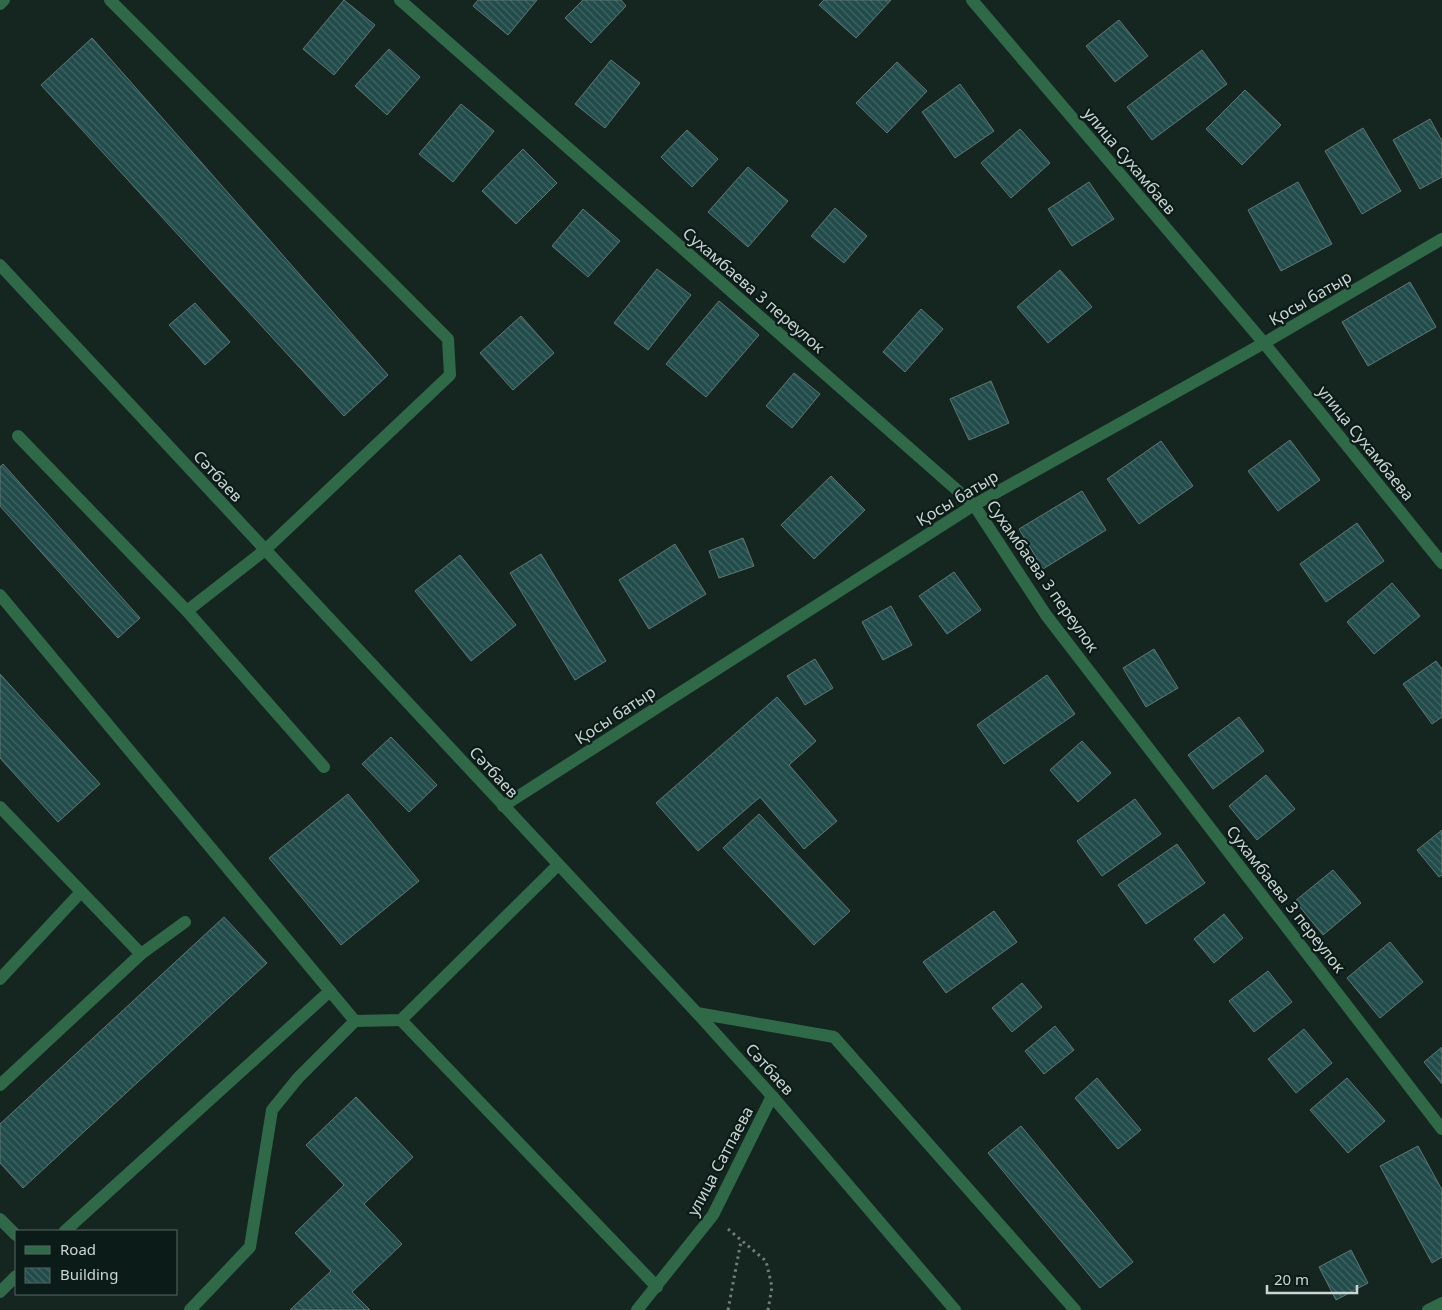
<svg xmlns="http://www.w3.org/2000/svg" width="1442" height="1310" viewBox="0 0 1442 1310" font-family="'Noto Sans',sans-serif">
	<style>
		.building { fill: url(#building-back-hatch); stroke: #617675 }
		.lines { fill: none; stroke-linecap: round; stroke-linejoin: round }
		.path { stroke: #707d79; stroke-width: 3; stroke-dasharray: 2.5 4; stroke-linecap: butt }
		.service { stroke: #306948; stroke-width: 12 }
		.minor { stroke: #306948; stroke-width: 12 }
		.tertiary { stroke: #306948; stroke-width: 12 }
		.labels { text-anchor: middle; stroke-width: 4.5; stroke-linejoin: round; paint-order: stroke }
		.street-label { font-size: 16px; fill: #cbd5d2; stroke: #0b1c18 }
	</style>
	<defs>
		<pattern id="building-back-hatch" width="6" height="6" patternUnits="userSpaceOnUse" patternTransform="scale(1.25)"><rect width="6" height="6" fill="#224c4b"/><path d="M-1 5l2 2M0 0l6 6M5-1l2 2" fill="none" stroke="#416564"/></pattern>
	</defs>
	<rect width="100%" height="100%" fill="#152621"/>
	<g class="building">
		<polygon points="344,0 375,25 334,75 303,49"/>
		<polygon points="478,0 537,0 508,35 473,6"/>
		<polygon points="583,0 621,0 626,6 591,43 565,18"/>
		<polygon points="824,0 891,0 856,38 819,5"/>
		<polygon points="1119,20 1148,56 1115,82 1086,46"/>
		<polygon points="92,38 388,375 344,416 41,85"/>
		<polygon points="389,49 420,77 387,115 355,86"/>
		<polygon points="1202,50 1227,84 1152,140 1127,107"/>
		<polygon points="611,60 640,83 605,128 575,104"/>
		<polygon points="897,62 927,91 887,133 856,103"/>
		<polygon points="960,84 994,131 955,158 922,112"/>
		<polygon points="1245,90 1281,125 1242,165 1206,129"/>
		<polygon points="461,104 494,131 453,182 419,154"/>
		<polygon points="1430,119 1442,141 1442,177 1420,189 1393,140"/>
		<polygon points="1363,128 1401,191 1362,214 1325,151"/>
		<polygon points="1020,129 1050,163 1011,198 981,163"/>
		<polygon points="687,130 718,159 692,187 661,157"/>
		<polygon points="523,149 557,183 516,224 482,191"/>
		<polygon points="748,167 788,201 748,247 708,212"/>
		<polygon points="1089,182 1114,219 1072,246 1048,209"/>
		<polygon points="1298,182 1332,244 1281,271 1248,210"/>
		<polygon points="835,208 867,236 844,263 811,236"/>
		<polygon points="583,209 620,241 588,277 552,246"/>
		<polygon points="657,269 691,295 648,350 614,323"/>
		<polygon points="1060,270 1092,307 1048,343 1017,307"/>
		<polygon points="1410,282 1436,327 1368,366 1342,322"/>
		<polygon points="719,301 759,335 706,397 666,364"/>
		<polygon points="195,303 230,342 205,365 169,325"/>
		<polygon points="921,309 943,329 905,372 883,352"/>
		<polygon points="521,316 554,353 513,390 480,353"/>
		<polygon points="794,373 820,394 792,428 766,406"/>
		<polygon points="991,381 1009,423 969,440 950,399"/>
		<polygon points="1290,440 1320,480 1278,511 1248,471"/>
		<polygon points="1161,441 1193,486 1139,524 1107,479"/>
		<polygon points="3,464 140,618 118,638 0,506 0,467"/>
		<polygon points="831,476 865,510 814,559 781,525"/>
		<polygon points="1082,491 1106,530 1043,569 1019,529"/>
		<polygon points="1357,523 1384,561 1326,602 1300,564"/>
		<polygon points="743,538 754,566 719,578 709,551"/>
		<polygon points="675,544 706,594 649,629 619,580"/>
		<polygon points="541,554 606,661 575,680 510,573"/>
		<polygon points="460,555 516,625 471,661 415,591"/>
		<polygon points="954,572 981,610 947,634 919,596"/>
		<polygon points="1392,583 1420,616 1374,654 1347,622"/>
		<polygon points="891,606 912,645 883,660 862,622"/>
		<polygon points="1154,649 1178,688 1146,707 1123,668"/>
		<polygon points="815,659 833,688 805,705 787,676"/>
		<polygon points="1436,661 1442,669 1442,717 1432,724 1403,684"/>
		<polygon points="0,674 100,784 58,822 0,758"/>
		<polygon points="1047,675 1075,714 1004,764 977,725"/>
		<polygon points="777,697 816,741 789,765 837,821 804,849 760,797 698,851 656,803"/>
		<polygon points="1239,717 1264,751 1213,789 1188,755"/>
		<polygon points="391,737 437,785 409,812 362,764"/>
		<polygon points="1082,741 1111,773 1078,802 1050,770"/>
		<polygon points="1266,775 1295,809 1257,840 1229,806"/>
		<polygon points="348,794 419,881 341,945 269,858"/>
		<polygon points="1135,799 1161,834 1102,876 1077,841"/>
		<polygon points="759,814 850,911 814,945 723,848"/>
		<polygon points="1442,830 1442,875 1439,877 1417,850"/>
		<polygon points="1177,844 1205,883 1146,924 1118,885"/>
		<polygon points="1333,870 1361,903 1323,935 1295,901"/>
		<polygon points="994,911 1017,942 946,993 923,962"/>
		<polygon points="1224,914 1243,938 1214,963 1194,939"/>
		<polygon points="224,917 267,963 23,1188 0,1163 0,1124"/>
		<polygon points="1390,942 1423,982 1380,1018 1347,978"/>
		<polygon points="1268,971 1292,1002 1254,1032 1229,1001"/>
		<polygon points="1022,983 1042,1007 1012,1032 992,1008"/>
		<polygon points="1055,1026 1074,1050 1044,1074 1025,1051"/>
		<polygon points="1304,1029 1332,1063 1296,1093 1268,1059"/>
		<polygon points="1442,1047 1442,1084 1424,1062"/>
		<polygon points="1097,1078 1141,1130 1118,1149 1075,1098"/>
		<polygon points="1347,1078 1385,1121 1348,1153 1310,1110"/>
		<polygon points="356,1097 413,1157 364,1204 402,1244 352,1292 370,1310 290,1310 331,1271 295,1233 344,1185 306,1145"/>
		<polygon points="1021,1126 1133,1262 1100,1288 988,1153"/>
		<polygon points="1418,1146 1442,1190 1442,1257 1432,1263 1380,1166"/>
		<polygon points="1351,1250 1368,1283 1336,1300 1319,1267"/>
	</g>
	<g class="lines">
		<g class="path">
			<polyline points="728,1229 766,1261 772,1287 768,1310"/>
			<polyline points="728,1310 741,1241"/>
		</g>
		<g class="service">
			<polyline points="110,0 448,339 450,375 265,550 187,611 324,767"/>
			<polyline points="18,436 187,611"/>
			<polyline points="0,595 355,1021"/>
			<polyline points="0,807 141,954"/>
			<polyline points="0,979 81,892"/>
			<polyline points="697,1013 834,1037 1075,1310"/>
			<polyline points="401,1020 657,1287"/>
			<polyline points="0,1085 141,954 185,922"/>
			<polyline points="0,1219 16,1235"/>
			<polyline points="65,1231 330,991"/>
			<polyline points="0,1292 16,1276"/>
			<polyline points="190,1310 250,1247 272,1110 298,1078 355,1021 401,1020 558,865"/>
		</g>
		<g class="minor">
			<polyline points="400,0 974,505 1046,615 1442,1129"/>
			<polyline points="972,0 1264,343 1442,563"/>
			<polyline points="0,4 4,0"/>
			<polyline points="637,1310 713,1215 772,1096"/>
			<polyline points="1428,1310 1442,1303"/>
		</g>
		<g class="tertiary">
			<polyline points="0,265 697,1013 772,1096 955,1310"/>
			<polyline points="503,806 974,505 1264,343 1442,239"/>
		</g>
	</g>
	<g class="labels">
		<g class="street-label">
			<text transform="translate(1130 161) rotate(50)" y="6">улица Сухамбаев</text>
			<text transform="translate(754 290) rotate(41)" y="6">Сухамбаева 3 переулок</text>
			<text transform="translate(1310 298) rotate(-30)" y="6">Қосы батыр</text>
			<text transform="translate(1366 443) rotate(51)" y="6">улица Сухамбаева</text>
			<text transform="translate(218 476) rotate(47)" y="6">Сәтбаев</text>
			<text transform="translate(957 498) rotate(-31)" y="6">Қосы батыр</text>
			<text transform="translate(1043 576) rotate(55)" y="6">Сухамбаева 3 переулок</text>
			<text transform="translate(615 715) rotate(-33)" y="6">Қосы батыр</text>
			<text transform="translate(494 772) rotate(47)" y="6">Сәтбаев</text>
			<text transform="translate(1286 899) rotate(52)" y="6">Сухамбаева 3 переулок</text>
			<text transform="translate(770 1069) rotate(48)" y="6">Сәтбаев</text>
			<text transform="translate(720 1161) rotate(-62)" y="6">улица Сатпаева</text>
		</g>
	</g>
	<rect x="15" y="1230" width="162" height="65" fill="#0b1c18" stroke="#586662"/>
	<rect x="25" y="1246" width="25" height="8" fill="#306948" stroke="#586662"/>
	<text x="60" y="1255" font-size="15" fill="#cbd5d2">Road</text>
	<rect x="25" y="1268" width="25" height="15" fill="url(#building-back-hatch)" stroke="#586662"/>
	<text x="60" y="1280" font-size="15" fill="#cbd5d2">Building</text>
	<path d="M1267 1285v8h90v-8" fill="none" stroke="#cbd5d2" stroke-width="2.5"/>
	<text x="1274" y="1285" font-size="15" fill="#cbd5d2" stroke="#0b1c18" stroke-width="4" paint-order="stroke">20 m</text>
</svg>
